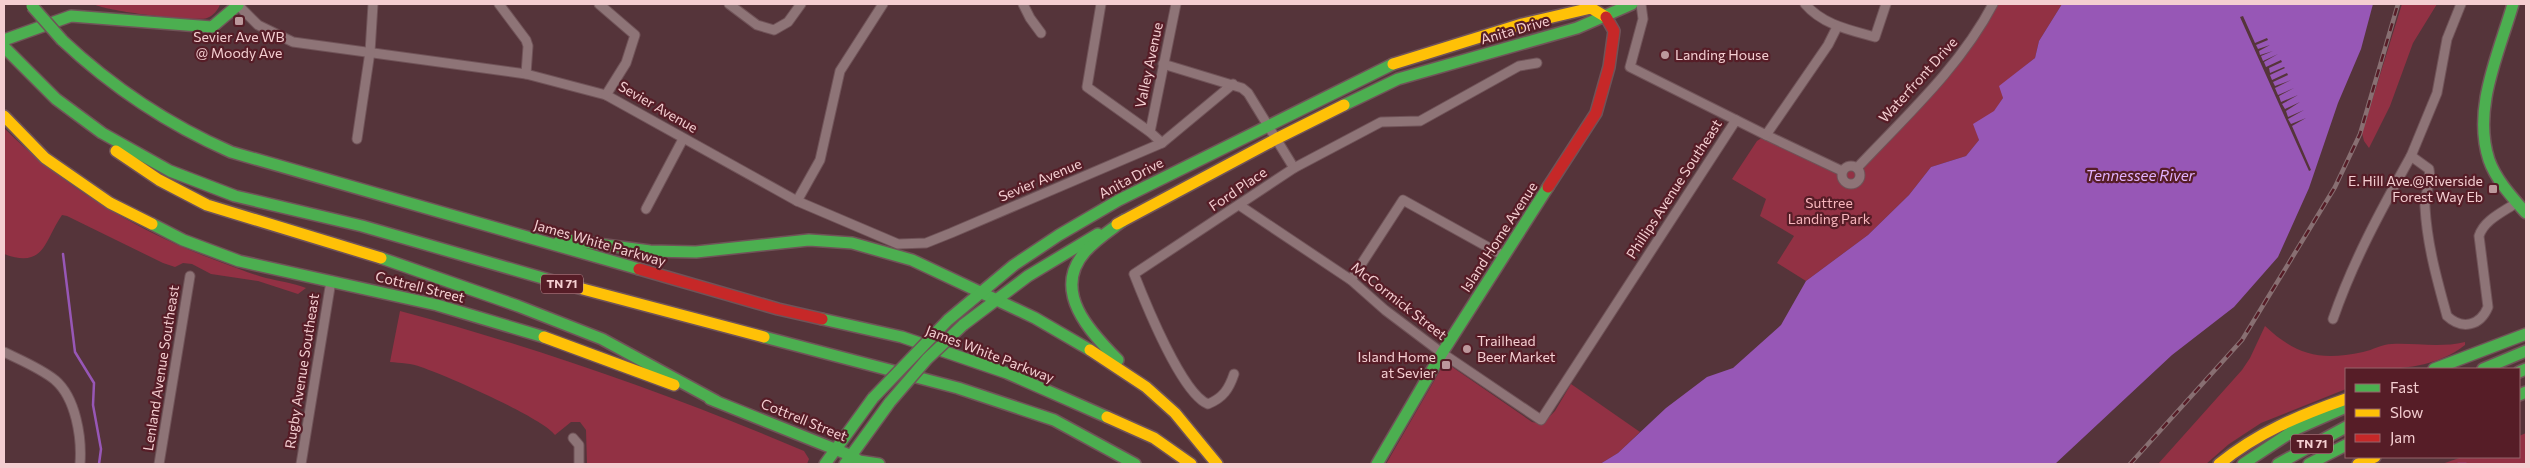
<svg xmlns="http://www.w3.org/2000/svg" width="2530" height="468" viewBox="0 0 2530 468" font-family="Commissioner,sans-serif">
	<style>
		.green { fill: #923144 }
		.water { fill: #9757b6 }
		.pier { fill: #55343a }
		.lines { fill: none; stroke-linecap: round; stroke-linejoin: round }
		.stream { stroke: #9757b6; stroke-width: 2.5 }
		.street-casing { stroke: #705358; stroke-width: 11 }
		.fast-casing { stroke: #705358; stroke-width: 14 }
		.slow-casing { stroke: #705358; stroke-width: 14 }
		.jam-casing { stroke: #705358; stroke-width: 14 }
		.street { stroke: #8e7477; stroke-width: 9 }
		.fast { stroke: #4caf50; stroke-width: 11 }
		.slow { stroke: #ffc107; stroke-width: 11 }
		.jam { stroke: #c62828; stroke-width: 11 }
		.rail-casing { stroke: #886f72; stroke-width: 4.5 }
		.rail { stroke: #561d27; stroke-width: 2.5; stroke-dasharray: 8; stroke-linecap: butt }
		.fast-bridge-casing { stroke: #705358; stroke-width: 14; stroke-linecap: butt }
		.fast-bridge { stroke: #4caf50; stroke-width: 11 }
		.poi-dot { fill: #bc989c; stroke: #561d27; stroke-width: 2 }
		.labels { text-anchor: middle; stroke-width: 4.5; stroke-linejoin: round; paint-order: stroke }
		.shield { fill: #561d27; stroke: #c5999e; stroke-width: 1 }
		.shield-label { font-size: 12px; font-weight: bold; fill: #f4ced1 }
		.street-label { font-size: 14px; fill: #f4ced1; stroke: #561d27 }
		.poi-label { font-size: 14px; fill: #f4ced1; stroke: #561d27; text-anchor: start }
		.park-label { font-size: 14px; fill: #f7b5bc; stroke: #561d27 }
		.water-label { font-size: 15px; font-style: italic; fill: #e2b2fe; stroke: #561d27 }
	</style>
	<rect width="100%" height="100%" fill="#55343a"/>
	<g class="green">
		<path d="M94,4H220C219,9 213,16 207,18C195,22 103,11 94,4Z"/>
		<polygon points="1993,4 2062,4 2039,41 2035,58 2000,86 2003,98 1994,112 1974,124 1979,140 1966,156 1931,167 1909,195 1868,235 1806,281 1777,263 1794,236 1760,216 1766,199 1732,179 1757,141 1766,135 1844,168 1854,166 1939,79"/>
		<polygon points="2402,4 2437,4 2413,43 2390,106 2369,148 2364,141 2362,133"/>
		<path d="M4,128C64,188 142,234 223,263C237,268 251,274 266,278C279,281 293,283 306,288L298,294L258,281L211,274L192,264L183,263L175,267L163,263L67,216L62,215C44,241 45,269 4,254Z"/>
		<path d="M400,311C539,348 672,395 804,451L809,459L807,464H587L586,430L580,422H571L555,435C543,418 445,375 421,367C412,363 400,363 390,362Z"/>
		<path d="M2265,326C2297,356 2321,361 2363,352C2373,350 2382,344 2392,344C2417,343 2440,348 2465,342V345C2430,372 2388,369 2346,369V389L2261,423L2229,444L2206,464H2158L2242,370L2250,358Z"/>
		<polygon points="1445,362 1532,422 1542,424 1555,411 1571,384 1640,432 1618,453 1600,464 1386,464"/>
		<polygon points="2526,433 2526,464 2442,464 2462,457 2519,457 2519,436"/>
	</g>
	<polygon class="water" points="2062,4 2373,4 2361,49 2338,103 2309,188 2278,257 2234,307 2172,355 2055,464 1600,464 1618,453 1666,408 1707,377 1733,368 1781,325 1806,281 1868,235 1909,195 1931,167 1966,156 1979,140 1973,124 1994,111 2003,98 1999,86 2035,58 2039,41"/>
	<polygon class="pier" points="2243,16 2255,43 2267,38 2268,40 2256,45 2258,49 2270,45 2259,51 2260,55 2273,51 2261,56 2263,61 2278,54 2264,62 2266,67 2281,60 2282,62 2269,68 2270,73 2284,67 2285,68 2270,75 2272,80 2287,73 2288,75 2273,82 2275,86 2291,80 2275,88 2278,95 2294,88 2279,96 2281,102 2298,95 2282,104 2285,109 2300,102 2286,111 2288,117 2304,110 2288,119 2291,124 2306,118 2292,126 2311,170 2309,171 2240,17"/>
	<g class="lines">
		<g class="stream">
			<polyline points="63,254 75,352 94,383 93,405 101,449 99,464"/>
			<polyline points="2458,464 2466,464"/>
		</g>
		<g class="street-casing">
			<g id="street">
				<polyline points="237,4 258,25 293,42 526,74 606,95 797,201 898,244 926,243 951,233 1162,143 1233,84"/>
				<polyline points="499,4 526,40 528,46 526,74"/>
				<polyline points="599,4 635,35 626,63 606,95"/>
				<polyline points="729,4 757,25 774,30 788,22 801,4"/>
				<polyline points="1023,4 1030,18 1041,33"/>
				<polyline points="1101,4 1087,87 1150,132 1162,143"/>
				<polyline points="1641,4 1643,19 1630,67 1736,120"/>
				<path d="M1805,4C1823,25 1850,30 1875,37L1886,4"/>
				<polyline points="1163,64 1242,88 1248,93 1294,168"/>
				<polyline points="1150,132 1176,4"/>
				<polyline points="1766,135 1842,171"/>
				<polyline points="357,139 370,52 373,4"/>
				<polyline points="2411,156 2437,93 2447,39 2461,4"/>
				<circle cx="1851" cy="175" r="9"/>
				<path d="M1857,168C1905,117 1960,67 1993,4"/>
				<polyline points="797,201 820,160 840,71 883,4"/>
				<polyline points="1239,205 1351,280 1385,310 1442,353 1541,420 1736,120 1766,135 1828,45 1837,27"/>
				<polyline points="646,209 683,139"/>
				<polyline points="1351,280 1403,200 1504,256"/>
				<path d="M2333,319C2353,261 2381,210 2411,156L2429,169C2432,186 2424,193 2425,207C2427,244 2437,280 2447,316C2462,330 2480,326 2488,307L2479,236C2484,220 2503,212 2516,203"/>
				<path d="M4,352C20,360 40,368 55,380C76,398 82,438 80,464"/>
				<path d="M1234,374C1229,389 1223,398 1208,404C1182,394 1145,302 1134,274L1294,168L1381,122L1420,121L1519,66L1537,63"/>
				<polyline points="573,438 579,445 579,464"/>
				<polyline points="159,464 190,276"/>
				<polyline points="301,464 331,281"/>
			</g>
		</g>
		<g class="fast-casing">
			<g id="fast">
				<path d="M2513,4C2499,53 2472,109 2489,160C2496,180 2512,197 2526,213"/>
				<polyline points="4,40 71,16 212,27 238,5"/>
				<path d="M62,40C113,88 167,124 231,152L639,269"/>
				<polyline points="4,47 56,99 102,133 170,171 235,196 362,226 560,283"/>
				<polyline points="1344,105 1398,79 1577,28 1632,4"/>
				<polyline points="152,224 183,240 239,261 437,305 544,337"/>
				<polyline points="560,239 650,251 696,252 809,240 852,243 912,260 1035,318 1090,350"/>
				<polyline points="381,258 518,306 602,339 716,401"/>
				<polyline points="822,319 902,337 1007,373 1107,417"/>
				<polyline points="948,320 1014,265 1059,235 1119,200 1393,64"/>
				<polyline points="963,325 1028,276 1098,234"/>
				<polyline points="764,337 958,388 1054,420 1135,464"/>
				<path d="M1118,360C1090,332 1051,291 1085,252C1096,239 1111,230 1124,220"/>
				<polyline points="2434,369 2526,334"/>
				<polyline points="2483,369 2526,351"/>
				<polyline points="2519,372 2526,369"/>
				<polyline points="2519,395 2526,392"/>
				<polyline points="710,399 852,456"/>
				<polyline points="852,456 859,461 879,464"/>
				<polyline points="825,464 873,398"/>
				<polyline points="845,464 890,402"/>
				<polyline points="1377,464 1442,353 1548,187"/>
				<polyline points="2243,464 2296,429 2346,407"/>
				<polyline points="2278,464 2346,427"/>
				<polyline points="2309,464 2346,445"/>
			</g>
		</g>
		<g class="slow-casing">
			<g id="slow">
				<polyline points="1393,64 1522,24 1591,8 1606,17"/>
				<polyline points="4,116 45,158 110,203 152,224"/>
				<polyline points="116,151 159,180 207,205 381,258"/>
				<polyline points="1117,224 1276,139 1344,105"/>
				<polyline points="560,283 764,337"/>
				<polyline points="544,337 674,385"/>
				<polyline points="1090,350 1146,387 1175,413 1217,464"/>
				<polyline points="1107,417 1154,438 1191,464"/>
				<path d="M2219,464C2257,433 2300,415 2346,399"/>
				<polyline points="2358,464 2375,457"/>
			</g>
		</g>
		<g class="jam-casing">
			<g id="jam">
				<polyline points="1548,187 1596,113 1609,67 1614,31 1606,17"/>
				<polyline points="639,269 778,309 822,319"/>
			</g>
		</g>
		<use href="#street" class="street"/>
		<use href="#fast" class="fast"/>
		<use href="#slow" class="slow"/>
		<use href="#jam" class="jam"/>
		<g class="rail-casing">
			<polyline id="rail" points="2130,464 2242,340 2335,187 2360,134 2398,4"/>
		</g>
		<use href="#rail" class="rail"/>
		<g class="fast-bridge-casing">
			<g id="fast-bridge">
				<polyline points="32,6 62,40"/>
				<polyline points="873,398 948,320"/>
				<polyline points="890,402 927,359 963,325"/>
			</g>
		</g>
		<use href="#fast-bridge" class="fast-bridge"/>
	</g>
	<g class="poi-dot">
		<rect x="234" y="16" width="10" height="10" rx="2.5"/>
		<circle cx="1665" cy="55" r="5"/>
		<rect x="2488" y="184" width="10" height="10" rx="2.5"/>
		<circle cx="1467" cy="349" r="5"/>
		<rect x="1441" y="360" width="10" height="10" rx="2.5"/>
	</g>
	<g class="labels">
		<g class="shield">
			<rect x="541" y="274.5" width="42" height="19" rx="4"/>
			<rect x="2291" y="434.5" width="42" height="19" rx="4"/>
		</g>
		<g class="shield-label">
			<text x="562" y="288">TN 71</text>
			<text x="2312" y="448">TN 71</text>
		</g>
		<g class="street-label">
			<text transform="translate(1515 30) rotate(-16)" y="5">Anita Drive</text>
			<text transform="translate(1149 65) rotate(-78)" y="5">Valley Avenue</text>
			<text transform="translate(1918 80) rotate(-48)" y="5">Waterfront Drive</text>
			<text transform="translate(658 107) rotate(30)" y="5">Sevier Avenue</text>
			<text transform="translate(1131 178) rotate(-28)" y="5">Anita Drive</text>
			<text transform="translate(1040 180) rotate(-23)" y="5">Sevier Avenue</text>
			<text transform="translate(1238 189) rotate(-34)" y="5">Ford Place</text>
			<text transform="translate(1674 189) rotate(-57)" y="5">Phillips Avenue Southeast</text>
			<text transform="translate(1499 237) rotate(-57)" y="5">Island Home Avenue</text>
			<text transform="translate(600 243) rotate(16)" y="5">James White Parkway</text>
			<text transform="translate(420 287) rotate(14)" y="5">Cottrell Street</text>
			<text transform="translate(1399 301) rotate(38)" y="5">McCormick Street</text>
			<text transform="translate(990 354) rotate(21)" y="5">James White Parkway</text>
			<text transform="translate(161 368) rotate(-81)" y="5">Lenland Avenue Southeast</text>
			<text transform="translate(302 371) rotate(-81)" y="5">Rugby Avenue Southeast</text>
			<text transform="translate(804 420) rotate(22)" y="5">Cottrell Street</text>
		</g>
		<g class="poi-label">
			<text x="239" y="42" text-anchor="middle">Sevier Ave WB<tspan x="239" dy="16">@ Moody Ave</tspan></text>
			<text x="1675" y="60">Landing House</text>
			<text x="2483" y="186" text-anchor="end">E. Hill Ave.@Riverside<tspan x="2483" dy="16">Forest Way Eb</tspan></text>
			<text x="1477" y="346">Trailhead<tspan x="1477" dy="16">Beer Market</tspan></text>
			<text x="1436" y="362" text-anchor="end">Island Home<tspan x="1436" dy="16">at Sevier</tspan></text>
		</g>
		<g class="park-label">
			<text x="1829" y="208">Suttree<tspan x="1829" dy="16">Landing Park</tspan></text>
		</g>
		<g class="water-label">
			<text x="2140" y="181">Tennessee River</text>
		</g>
	</g>
	<rect width="2530" height="468" fill="none" stroke="#f4ced1" stroke-width="10"/>
	<rect x="2345" y="368" width="175" height="90" fill="#561d27" stroke="#95646b"/>
	<rect x="2355" y="384" width="25" height="8" fill="#4caf50" stroke="#95646b"/>
	<text x="2390" y="393" font-size="15" fill="#f4ced1">Fast</text>
	<rect x="2355" y="409" width="25" height="8" fill="#ffc107" stroke="#95646b"/>
	<text x="2390" y="418" font-size="15" fill="#f4ced1">Slow</text>
	<rect x="2355" y="434" width="25" height="8" fill="#c62828" stroke="#95646b"/>
	<text x="2390" y="443" font-size="15" fill="#f4ced1">Jam</text>
</svg>
